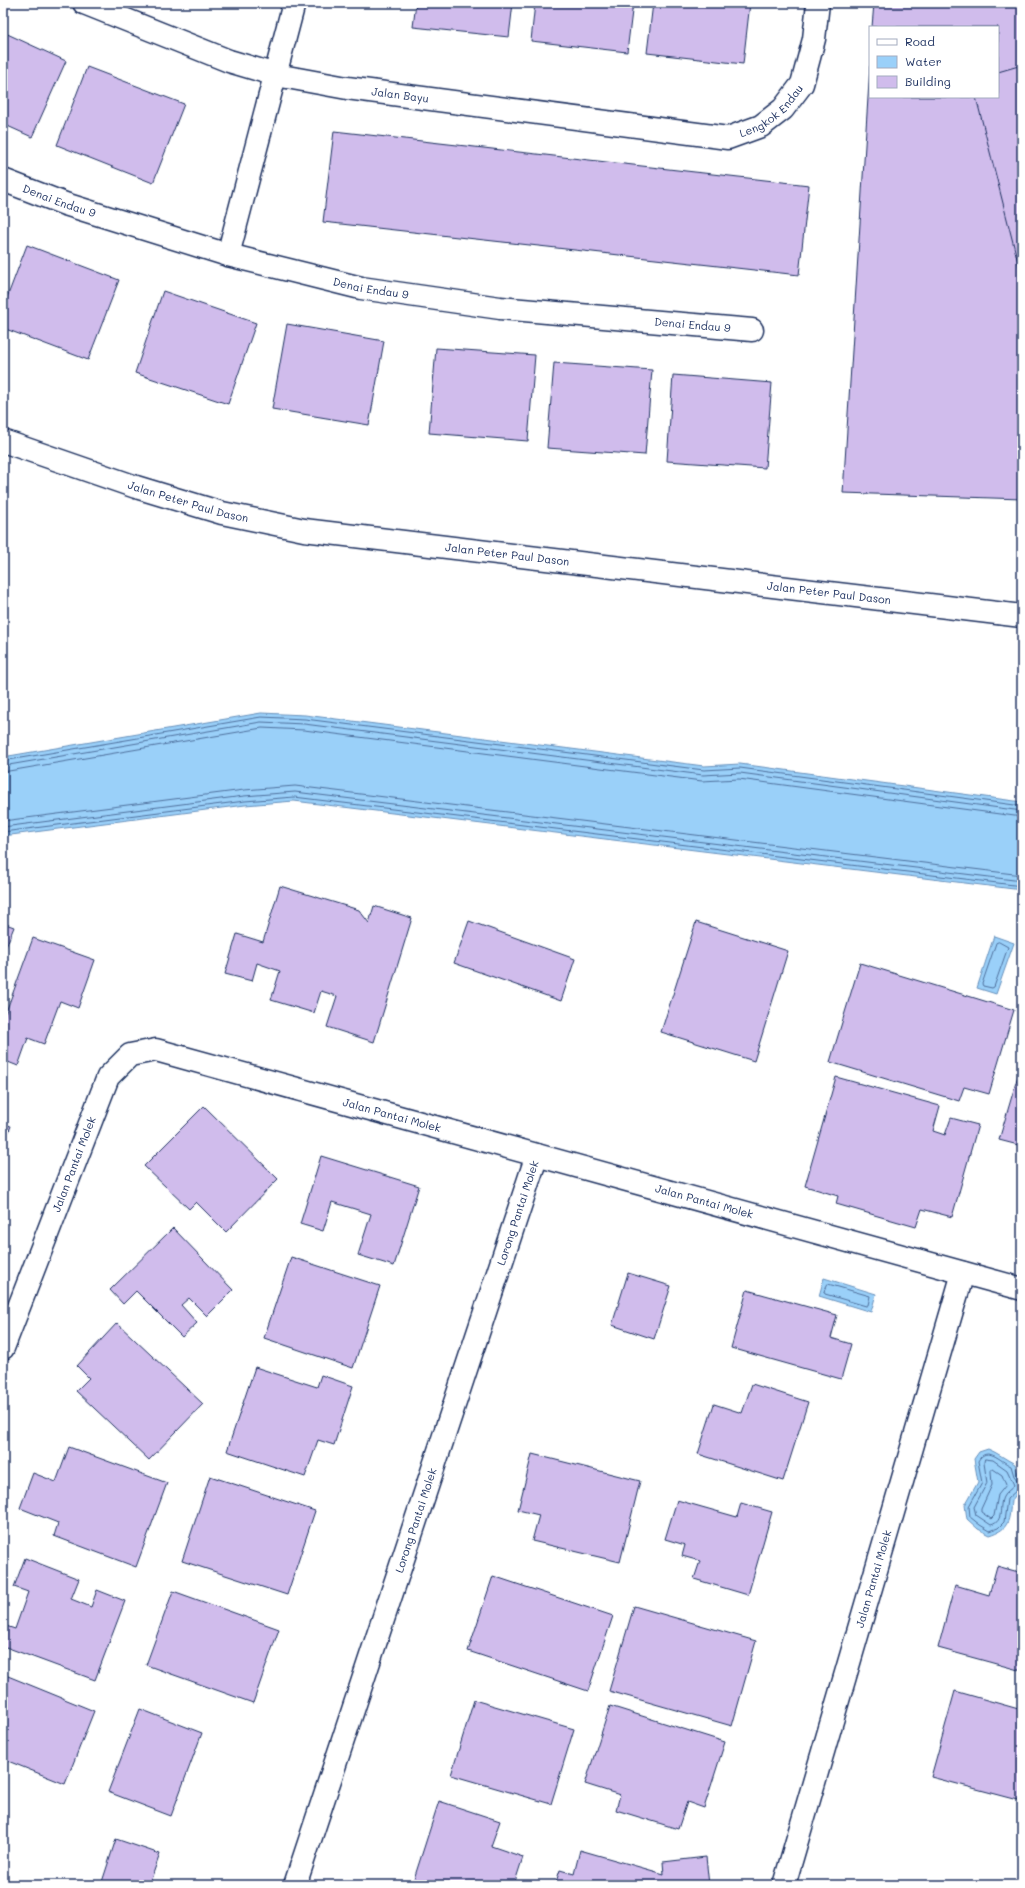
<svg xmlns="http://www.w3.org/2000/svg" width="1025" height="1888" viewBox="0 0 1025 1888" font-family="Mali,sans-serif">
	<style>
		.water { fill: #9ad0f9; stroke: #6790bb }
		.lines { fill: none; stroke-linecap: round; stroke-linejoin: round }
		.shore { stroke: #4e6f9c; stroke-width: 1 }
		.building { fill: #d0bcec; stroke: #1b2f5e }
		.street-casing { stroke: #1b2f5e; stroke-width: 25 }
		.street { stroke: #fff; stroke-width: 22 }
		.labels { text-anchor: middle; stroke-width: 3; stroke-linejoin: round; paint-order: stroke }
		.street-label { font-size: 11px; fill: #1b2f5e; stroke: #fff }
	</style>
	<rect width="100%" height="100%" fill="#fff"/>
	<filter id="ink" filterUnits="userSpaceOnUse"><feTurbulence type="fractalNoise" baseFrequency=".025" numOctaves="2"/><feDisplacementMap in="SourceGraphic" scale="8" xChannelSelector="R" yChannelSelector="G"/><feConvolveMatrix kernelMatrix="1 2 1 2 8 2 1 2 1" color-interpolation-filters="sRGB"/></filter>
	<g filter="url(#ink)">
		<g class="water">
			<polygon points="261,713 305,715 704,766 740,764 1022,802 1022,890 294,801 245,805 3,836 3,757"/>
			<polygon points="994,936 1014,943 996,994 977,988"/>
			<polygon points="824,1278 876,1294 871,1312 819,1296"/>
			<path d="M988,1449C998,1453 1005,1459 1015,1464C1020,1483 1025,1485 1011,1501C1009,1520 1010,1529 990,1535L978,1529L967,1519L965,1505L978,1482L974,1459L979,1452Z"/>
		</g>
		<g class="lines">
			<g class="shore">
				<polyline points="3,761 261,717 305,719 704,770 740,768 1022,806"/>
				<polyline points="3,766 261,722 304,724 703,775 740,773 1022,811"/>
				<polyline points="3,772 262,728 304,730 702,781 739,779 1022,817"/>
				<polyline points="3,821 244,790 295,786 1022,875"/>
				<polyline points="3,827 244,796 295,792 1022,881"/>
				<polyline points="3,832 245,801 294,797 1022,886"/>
				<polygon points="999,942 1008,947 994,987 992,988 983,986 982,984 996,943"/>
				<polygon points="828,1284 870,1296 868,1305 866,1306 825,1294 824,1292"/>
				<path d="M985,1459L993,1460L1007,1470L1014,1485C1011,1490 1005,1492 1003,1497C998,1507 1005,1521 991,1525L976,1515L974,1507L987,1483L984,1463Z"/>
				<polygon points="993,1469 1002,1475 1006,1485 998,1495 994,1516 991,1519 981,1512 981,1509 992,1485 991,1471"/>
				<path d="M1022,1482L1018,1481L1014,1476L1011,1466C1000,1461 987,1445 978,1461L982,1483L969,1506L970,1517L980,1525L990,1531L998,1528L1004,1522L1007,1499L1018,1489L1022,1488"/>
			</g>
		</g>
		<g class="building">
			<polygon points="416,3 513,3 509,37 413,27"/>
			<polygon points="535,3 633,3 627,52 531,41"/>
			<polygon points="653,3 750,3 743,64 647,53"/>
			<polygon points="874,3 1022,3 1022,499 843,493 870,66 870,97 998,97 998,27 872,27"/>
			<polygon points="3,32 66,61 32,137 3,124"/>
			<polygon points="1022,65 1022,278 976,97 998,97 998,72"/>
			<polygon points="87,67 184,104 153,183 57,145"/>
			<polygon points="334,131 809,185 799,275 323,222"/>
			<polygon points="27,245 119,280 88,360 3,328 3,308"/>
			<polygon points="163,291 256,323 228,404 135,373"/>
			<polygon points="287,324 384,341 369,425 272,409"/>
			<polygon points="436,348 535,355 528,441 429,433"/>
			<polygon points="554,363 652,370 645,455 547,448"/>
			<polygon points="673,375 772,383 765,468 667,461"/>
			<polygon points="280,886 359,910 369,923 374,906 412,918 374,1042 327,1027 337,996 321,991 314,1013 271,1000 280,971 257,963 252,981 225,974 237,934 263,942"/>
			<polygon points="469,921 575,959 561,1001 454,963"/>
			<polygon points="696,922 788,951 754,1061 661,1032"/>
			<polygon points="3,923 14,927 3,954"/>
			<polygon points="33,938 95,960 78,1008 60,1001 44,1044 28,1038 18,1066 3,1060 3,1020"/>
			<polygon points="860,963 1014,1010 989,1094 964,1087 959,1101 830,1062"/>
			<polygon points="1022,1062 1022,1146 999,1140"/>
			<polygon points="836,1077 940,1106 933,1131 945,1135 951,1118 978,1125 952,1217 922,1209 916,1227 836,1204 838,1196 805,1186"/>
			<polygon points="204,1106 278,1179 226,1232 196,1202 189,1209 144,1166"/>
			<polygon points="3,1124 11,1126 3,1147"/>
			<polygon points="321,1156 419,1186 394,1266 358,1255 371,1214 332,1202 323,1231 300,1224"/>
			<polygon points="173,1228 233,1290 207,1316 189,1298 181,1305 197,1323 182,1337 136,1291 123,1304 110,1290"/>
			<polygon points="291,1257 380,1286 353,1368 264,1338"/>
			<polygon points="628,1273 671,1286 654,1339 612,1325"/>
			<polygon points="747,1290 837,1315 831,1338 851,1344 841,1379 731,1348"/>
			<polygon points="117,1323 203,1404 149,1460 76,1391 89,1378 77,1366"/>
			<polygon points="255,1367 317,1387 321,1375 353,1386 334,1445 318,1440 305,1477 227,1451"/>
			<polygon points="752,1384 808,1402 783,1481 698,1454 714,1404 742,1413"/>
			<polygon points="69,1447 167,1483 136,1567 54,1536 58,1523 20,1508 33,1473 56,1482"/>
			<polygon points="532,1454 640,1481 620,1562 532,1541 539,1515 518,1510"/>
			<polygon points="210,1476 315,1511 287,1595 182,1561"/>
			<polygon points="677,1500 737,1517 741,1503 772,1512 748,1595 694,1579 700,1561 682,1556 685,1545 665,1539"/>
			<polygon points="25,1558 79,1579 71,1599 91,1607 97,1590 125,1601 95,1680 3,1646 3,1625 15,1629 28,1592 14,1587"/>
			<polygon points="997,1566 1022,1573 1022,1671 938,1648 955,1585 989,1595"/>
			<polygon points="493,1576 613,1616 588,1691 468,1651"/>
			<polygon points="173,1591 279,1629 253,1703 146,1665"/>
			<polygon points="634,1606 756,1641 732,1726 609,1691"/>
			<polygon points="3,1674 94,1711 65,1784 3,1759"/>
			<polygon points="955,1691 1022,1710 1022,1801 931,1777"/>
			<polygon points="474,1700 574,1729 551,1804 451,1775"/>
			<polygon points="610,1706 725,1742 704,1808 687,1802 678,1829 616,1810 620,1795 585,1784"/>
			<polygon points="140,1709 202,1733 171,1816 108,1792"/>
			<polygon points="439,1801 500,1821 491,1846 523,1857 514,1885 422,1885 413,1882"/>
			<polygon points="116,1839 160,1854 149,1885 101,1885"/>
			<polygon points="580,1850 664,1874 663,1862 706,1857 709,1885 555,1885 560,1870 574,1874"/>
		</g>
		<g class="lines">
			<g class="street-casing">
				<g id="street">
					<path id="s1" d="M84,3L229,61L276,75L347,88L728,138L761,126L783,109L802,84L814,39L818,3"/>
					<path id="s2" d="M3,180L65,204L228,255L361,288L500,308L752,330"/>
					<polyline points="228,255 294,3"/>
					<path id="s3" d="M3,441L136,487L222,513L304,530L1022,616"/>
					<path id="s4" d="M3,1348L108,1077L130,1055L156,1050L1022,1289"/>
					<path id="s5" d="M295,1885L537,1155"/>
					<path id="s6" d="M784,1885L963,1273"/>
				</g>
			</g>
			<use href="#street" class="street"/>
		</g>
	</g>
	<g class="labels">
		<g class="street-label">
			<text dy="4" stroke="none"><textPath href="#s1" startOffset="331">Jalan Bayu</textPath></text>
			<text dy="4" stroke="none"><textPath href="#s1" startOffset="714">Lengkok Endau</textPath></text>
			<text dy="4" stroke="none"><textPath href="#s2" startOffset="60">Denai Endau 9</textPath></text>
			<text dy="4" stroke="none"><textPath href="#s2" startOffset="384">Denai Endau 9</textPath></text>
			<text dy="4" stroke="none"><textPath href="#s2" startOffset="708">Denai Endau 9</textPath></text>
			<text dy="4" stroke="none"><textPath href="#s3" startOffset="195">Jalan Peter Paul Dason</textPath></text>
			<text dy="4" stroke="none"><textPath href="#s3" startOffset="519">Jalan Peter Paul Dason</textPath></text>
			<text dy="4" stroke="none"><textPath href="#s3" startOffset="843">Jalan Peter Paul Dason</textPath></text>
			<text dy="4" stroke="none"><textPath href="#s4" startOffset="593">Jalan Pantai Molek</textPath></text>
			<text dy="4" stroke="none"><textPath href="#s4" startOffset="197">Jalan Pantai Molek</textPath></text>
			<text dy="4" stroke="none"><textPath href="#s4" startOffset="917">Jalan Pantai Molek</textPath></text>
			<text dy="4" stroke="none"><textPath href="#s5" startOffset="708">Lorong Pantai Molek</textPath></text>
			<text dy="4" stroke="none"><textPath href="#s5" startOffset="384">Lorong Pantai Molek</textPath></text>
			<text dy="4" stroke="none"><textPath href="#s6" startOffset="319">Jalan Pantai Molek</textPath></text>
		</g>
	</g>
	<rect width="1025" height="1888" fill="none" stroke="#fff" stroke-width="16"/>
	<rect x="8" y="8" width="1009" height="1872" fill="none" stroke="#1b2f5e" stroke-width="1.5" filter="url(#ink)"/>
	<rect x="869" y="26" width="130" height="72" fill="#ffffff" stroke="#a4acbf"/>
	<rect x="877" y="39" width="20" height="6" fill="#ffffff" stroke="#a4acbf"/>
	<text x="905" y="46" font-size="12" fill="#1b2f5e">Road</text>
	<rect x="877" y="56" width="20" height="12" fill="#9ad0f9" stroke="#a4acbf"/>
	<text x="905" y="66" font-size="12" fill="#1b2f5e">Water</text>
	<rect x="877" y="76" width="20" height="12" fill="#d0bcec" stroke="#a4acbf"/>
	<text x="905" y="86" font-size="12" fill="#1b2f5e">Building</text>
</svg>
